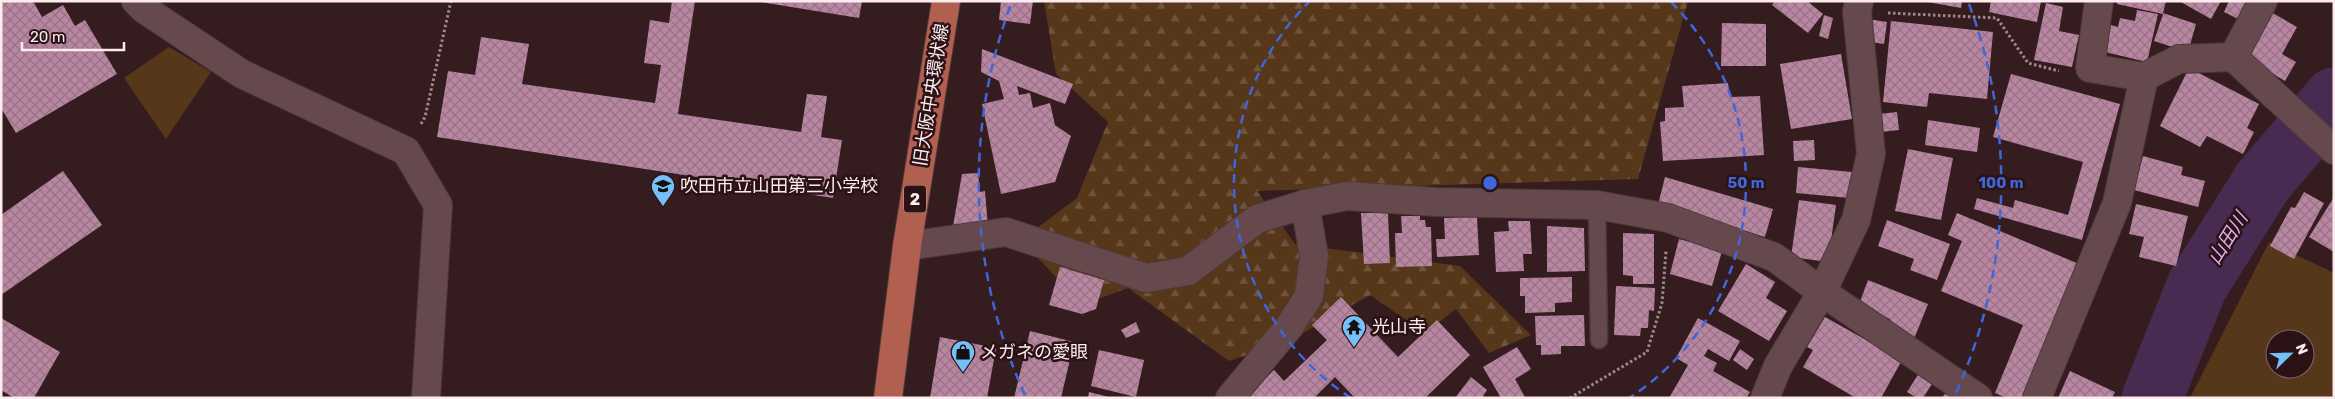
<svg xmlns="http://www.w3.org/2000/svg" width="2335" height="399" viewBox="0 0 2335 399" font-family="Rubik,'Noto Sans JP',sans-serif">
	<style>
		.green { fill: #56371a; fill-rule: evenodd }
		.forest { fill: url(#forest-firs) }
		.lines { fill: none; stroke-linecap: round; stroke-linejoin: round }
		.river { stroke: #482b50; stroke-width: 61 }
		.building { fill: url(#building-cross-hatch) }
		.service-casing { stroke: #4d393b; stroke-width: 19 }
		.minor-casing { stroke: #4d393b; stroke-width: 30 }
		.tertiary-casing { stroke: #4d393b; stroke-width: 30 }
		.primary-casing { stroke: #4d393b; stroke-width: 30 }
		.path { stroke: #9e8a8c; stroke-width: 3; stroke-dasharray: 2.5 2.5; stroke-linecap: butt }
		.service { stroke: #66494d; stroke-width: 16 }
		.minor { stroke: #66494d; stroke-width: 28 }
		.tertiary { stroke: #66494d; stroke-width: 28 }
		.primary { stroke: #b15f4e; stroke-width: 28 }
		.ring { fill: none; stroke: #3f66db; stroke-width: 2.5; stroke-dasharray: 9 6 }
		.labels { text-anchor: middle; stroke-width: 5; stroke-linejoin: round; paint-order: stroke }
		.shield { fill: #2a1216; stroke: #beabac; stroke-width: 1 }
		.shield-label { font-size: 16px; font-weight: bold; fill: #fdeced }
		.street-label { font-size: 18px; fill: #fdeced; stroke: #2a1216 }
		.poi-label { font-size: 18px; fill: #fdeced; stroke: #2a1216; text-anchor: start }
		.water-label { font-size: 19px; font-style: italic; fill: #e0aeee; stroke: #2a1216 }
		.centre { fill: #3f66db; stroke: #2a1216; stroke-width: 2.5 }
		.ring-label { font-size: 15px; text-anchor: middle; font-weight: bold; fill: #3f66db; stroke: #2a1216; stroke-width: 5; stroke-linejoin: round; paint-order: stroke }
	</style>
	<defs>
		<pattern id="forest-firs" width="22" height="20" patternUnits="userSpaceOnUse" patternTransform="scale(1.25)"><rect width="22" height="20" fill="#56371a"/><path d="M5 1l3.5 6h-7zM16 11l3.5 6h-7z" fill="#6f543c"/></pattern>
		<pattern id="building-cross-hatch" width="8" height="8" patternUnits="userSpaceOnUse" patternTransform="scale(1.25)"><rect width="8" height="8" fill="#b986a2"/><path d="M0 0l8 8M0 8l8-8" fill="none" stroke="#987387"/></pattern>
	</defs>
	<rect width="100%" height="100%" fill="#341c1f"/>
	<g class="green">
		<polygon points="169,47 211,72 166,139 124,78"/>
		<path d="M2269,242L2334,273V390L2332,398H2190ZM2275,339H2305V369H2275Z"/>
	</g>
	<polygon class="forest" points="1044,1 1688,1 1638,179 1257,191 1295,244 1460,266 1531,335 1489,353 1456,309 1425,333 1370,295 1291,340 1229,361 1128,288 1082,305 1021,240 1077,198 1108,122 1056,74"/>
	<g class="lines">
		<polyline class="river" points="2152,398 2197,286 2263,181 2334,98"/>
	</g>
	<g class="building">
		<polygon points="1,1 33,1 42,17 63,5 75,26 85,20 117,74 16,133 1,108"/>
		<polygon points="672,1 695,1 678,114 801,132 807,94 827,96 821,137 842,140 833,198 437,137 448,71 475,75 481,37 529,44 522,84 655,103 661,65 644,63 650,20 669,23"/>
		<polygon points="754,1 862,1 859,18"/>
		<polygon points="1001,1 1033,1 1030,24 999,20"/>
		<polygon points="1775,1 1807,1 1823,14 1808,33 1772,5"/>
		<polygon points="1922,1 1962,1 1961,8"/>
		<polygon points="1991,1 2041,1 2037,22 1989,12"/>
		<polygon points="2117,1 2166,1 2163,13 2196,24 2188,52 2154,41 2163,14 2117,4"/>
		<polygon points="2179,1 2221,1 2211,19"/>
		<polygon points="2229,1 2258,1 2246,23 2224,12"/>
		<polygon points="2046,3 2063,7 2059,31 2079,35 2072,67 2034,60"/>
		<polygon points="2137,10 2158,14 2147,62 2105,52 2111,25 2118,27 2120,18 2135,21"/>
		<polygon points="2271,12 2297,27 2282,54 2296,62 2285,81 2244,57"/>
		<polygon points="1824,15 1833,18 1828,39 1819,36"/>
		<polygon points="1867,19 1887,22 1884,44 1864,41"/>
		<polygon points="1891,21 1993,32 1987,99 1929,93 1927,107 1883,102"/>
		<polygon points="1722,23 1766,24 1766,66 1721,66"/>
		<polygon points="982,49 1073,84 1065,104 1017,86 1019,95 1030,93 1033,108 1050,103 1055,125 1071,136 1055,182 1001,194 982,104 1004,99 999,81 981,72"/>
		<polygon points="1841,54 1852,119 1791,129 1780,64"/>
		<polygon points="2189,68 2259,104 2247,128 2254,132 2243,154 2207,136 2200,147 2160,126"/>
		<polygon points="2011,74 2120,104 2082,240 1974,209 1977,198 2013,208 2015,200 2068,215 2083,162 1993,137"/>
		<polygon points="1728,83 1730,97 1760,96 1764,155 1663,161 1660,122 1665,121 1665,108 1684,107 1682,86"/>
		<polygon points="1897,112 1899,130 1881,132 1879,114"/>
		<polygon points="1928,120 1980,128 1977,152 1925,145"/>
		<polygon points="1814,140 1815,160 1794,161 1793,141"/>
		<polygon points="1908,149 1953,158 1941,220 1895,211"/>
		<polygon points="2143,156 2183,167 2181,175 2205,181 2198,207 2134,190"/>
		<polygon points="1798,167 1852,172 1850,198 1796,193"/>
		<polygon points="63,171 102,225 1,295 1,215"/>
		<polygon points="978,173 980,192 985,191 988,227 952,232 962,174"/>
		<polygon points="1665,177 1773,209 1765,237 1658,205"/>
		<polygon points="2304,192 2324,203 2294,259 2270,246 2291,207 2295,208"/>
		<polygon points="2334,197 2334,252 2309,237"/>
		<polygon points="1799,200 1836,205 1828,262 1791,257"/>
		<polygon points="2136,204 2188,216 2176,266 2139,257 2144,237 2129,234"/>
		<polygon points="1361,213 1388,213 1390,263 1364,264"/>
		<polygon points="1957,213 2079,264 2023,398 2007,398 1995,393 2023,325 1941,291 1962,241 1948,235"/>
		<polygon points="1401,216 1420,216 1420,220 1425,220 1426,227 1431,227 1432,266 1396,267 1395,233 1402,233"/>
		<polygon points="1477,217 1479,255 1437,257 1436,239 1445,239 1444,218"/>
		<polygon points="1887,220 1950,244 1937,280 1910,270 1914,259 1878,246"/>
		<polygon points="1508,221 1530,221 1532,254 1523,254 1524,271 1496,272 1494,232 1509,231"/>
		<polygon points="1547,226 1584,228 1585,271 1547,272"/>
		<polygon points="1623,233 1654,234 1654,284 1633,284 1633,276 1623,275"/>
		<polygon points="1679,239 1722,251 1712,286 1670,274"/>
		<polygon points="1746,264 1775,282 1766,298 1787,311 1769,341 1718,311"/>
		<polygon points="1060,267 1104,280 1096,309 1082,314 1049,305"/>
		<polygon points="1572,277 1572,302 1555,303 1555,312 1525,313 1525,296 1520,296 1520,278"/>
		<polygon points="1868,280 1928,304 1914,339 1887,328 1890,319 1858,307"/>
		<polygon points="1616,286 1655,288 1654,311 1649,310 1648,328 1641,328 1640,336 1614,335"/>
		<polygon points="1341,297 1398,357 1437,320 1470,355 1425,398 1355,398 1335,377 1314,398 1245,398 1274,370 1284,381 1327,340 1312,325"/>
		<polygon points="1584,315 1585,346 1561,346 1561,354 1541,355 1541,345 1536,345 1535,316"/>
		<polygon points="1825,317 1902,360 1881,398 1856,398 1803,367 1813,350 1807,347"/>
		<polygon points="1,318 60,352 34,398 14,398 1,390"/>
		<polygon points="1698,318 1740,341 1729,361 1708,349 1704,356 1717,363 1713,371 1750,392 1746,398 1669,398 1688,365 1676,358"/>
		<polygon points="1136,322 1140,332 1126,338 1121,330"/>
		<polygon points="1030,331 1074,342 1061,398 1014,398"/>
		<polygon points="940,337 996,348 987,398 930,398"/>
		<polygon points="1517,347 1531,369 1515,379 1525,397 1501,398 1483,367"/>
		<polygon points="1740,349 1754,359 1747,370 1733,360"/>
		<polygon points="1099,350 1144,360 1136,397 1091,386"/>
		<polygon points="1921,370 1935,379 1923,398 1917,398 1907,392"/>
		<polygon points="2070,371 2115,392 2112,398 2058,398"/>
		<polygon points="1471,377 1487,390 1483,396 1486,398 1455,398"/>
		<polygon points="1948,389 1961,398 1942,398"/>
		<polygon points="1089,392 1109,397 1109,398 1088,398"/>
	</g>
	<g class="lines">
		<g class="service-casing">
			<polyline id="service" points="1597,205 1599,340"/>
		</g>
		<g class="minor-casing">
			<g id="minor">
				<polyline points="2099,1 2090,68 2144,77"/>
				<polyline points="2263,1 2233,57 2334,150"/>
				<polyline points="907,246 1006,232 1146,278 1188,271 1257,219 1305,204 1347,196 1436,202 1597,205 1668,218 1774,257 1822,292 1978,398"/>
				<polyline points="1230,398 1289,327 1309,296 1314,256 1305,204"/>
				<polyline points="1765,398 1778,366 1822,292 1856,220 1871,154 1857,12 1859,1"/>
				<polyline points="2037,398 2117,203 2144,77 2179,59 2233,57"/>
			</g>
		</g>
		<g class="tertiary-casing">
			<polyline id="tertiary" points="136,1 144,9 242,74 406,151 438,205 426,398"/>
		</g>
		<g class="primary-casing">
			<polyline id="primary" points="888,398 907,246 946,1"/>
		</g>
		<g class="path">
			<polyline points="1888,13 1997,18 2028,63 2059,71"/>
			<polyline points="421,124 425,117 451,1"/>
			<polyline points="1570,398 1647,352 1662,303 1666,251"/>
		</g>
		<use href="#service" class="service"/>
		<use href="#minor" class="minor"/>
		<use href="#tertiary" class="tertiary"/>
		<use href="#primary" class="primary"/>
	</g>
	<g class="ring">
		<path d="M1351 398A256 256 0 0 1 1309 2M1671 2A256 256 0 0 1 1629 398"/>
		<path d="M1025 395A511 511 0 0 1 1011 4M1969 4A511 511 0 0 1 1955 395"/>
	</g>
	<defs>
		<g id="school-pin" transform="scale(1.25)"><path d="M0 17L-7.5 6A9.5 9.5 0 1 1 7.5 6Z" fill="#75c0f6" stroke="#2a1216"/><path d="M0-5L7-2L0 1L-7-2ZM-4 1L0 2.5L4 1V4Q0 6-4 4Z" fill="#111"/></g>
		<g id="temple-pin" transform="scale(1.25)"><path d="M0 17L-7.5 6A9.5 9.5 0 1 1 7.5 6Z" fill="#75c0f6" stroke="#2a1216"/><path d="M0-6L5-2H3V0L6.5 2.5H4V6H1.5V3h-3V6H-4V2.5H-6.5L-3 0V-2H-5Z" fill="#111"/></g>
		<g id="shop-pin" transform="scale(1.25)"><path d="M0 17L-7.5 6A9.5 9.5 0 1 1 7.5 6Z" fill="#75c0f6" stroke="#2a1216"/><path d="M-5-2.5h2.3a2.7 3.5 0 0 1 5.4 0H5L5.5 6h-11ZM-1.5-2.5h3a1.5 2.3 0 0 0-3 0Z" fill="#111"/></g>
	</defs>
	<g fill-rule="evenodd">
		<use href="#school-pin" x="663" y="186"/>
		<use href="#temple-pin" x="1354" y="327"/>
		<use href="#shop-pin" x="963" y="352"/>
	</g>
	<g class="labels">
		<rect class="shield" x="904" y="185.5" width="22" height="27" rx="4"/>
		<g class="shield-label">
			<text x="915" y="205">2</text>
		</g>
		<g class="street-label">
			<text transform="translate(931 95) rotate(-81)" y="6">旧大阪中央環状線</text>
		</g>
		<g class="poi-label">
			<text x="680" y="192">吹田市立山田第三小学校</text>
			<text x="1372" y="333">光山寺</text>
			<text x="980" y="358">メガネの愛眼</text>
		</g>
		<g class="water-label">
			<text transform="translate(2227 238) rotate(-58)" y="7">山田川</text>
		</g>
	</g>
	<circle cx="1490" cy="183" r="8" class="centre"/>
	<g class="ring-label">
		<text x="1746" y="188">50 m</text>
		<text x="2001" y="188">100 m</text>
	</g>
	<rect width="2335" height="399" fill="none" stroke="#fdeced" stroke-width="5"/>
	<g transform="translate(2290 354) rotate(67)"><circle r="24" fill="#2a1216" stroke="#7e696c"/>
	<path d="M0-4L9 19L0 12L-9 19Z" fill="#75c0f6"/>
	<text y="-8" font-size="14" font-weight="bold" text-anchor="middle" fill="#fdeced">N</text>
	</g>
	<path d="M22 42v8h102v-8" fill="none" stroke="#fdeced" stroke-width="2.5"/>
	<text x="30" y="42" font-size="15" fill="#fdeced" stroke="#2a1216" stroke-width="4" paint-order="stroke">20 m</text>
</svg>
